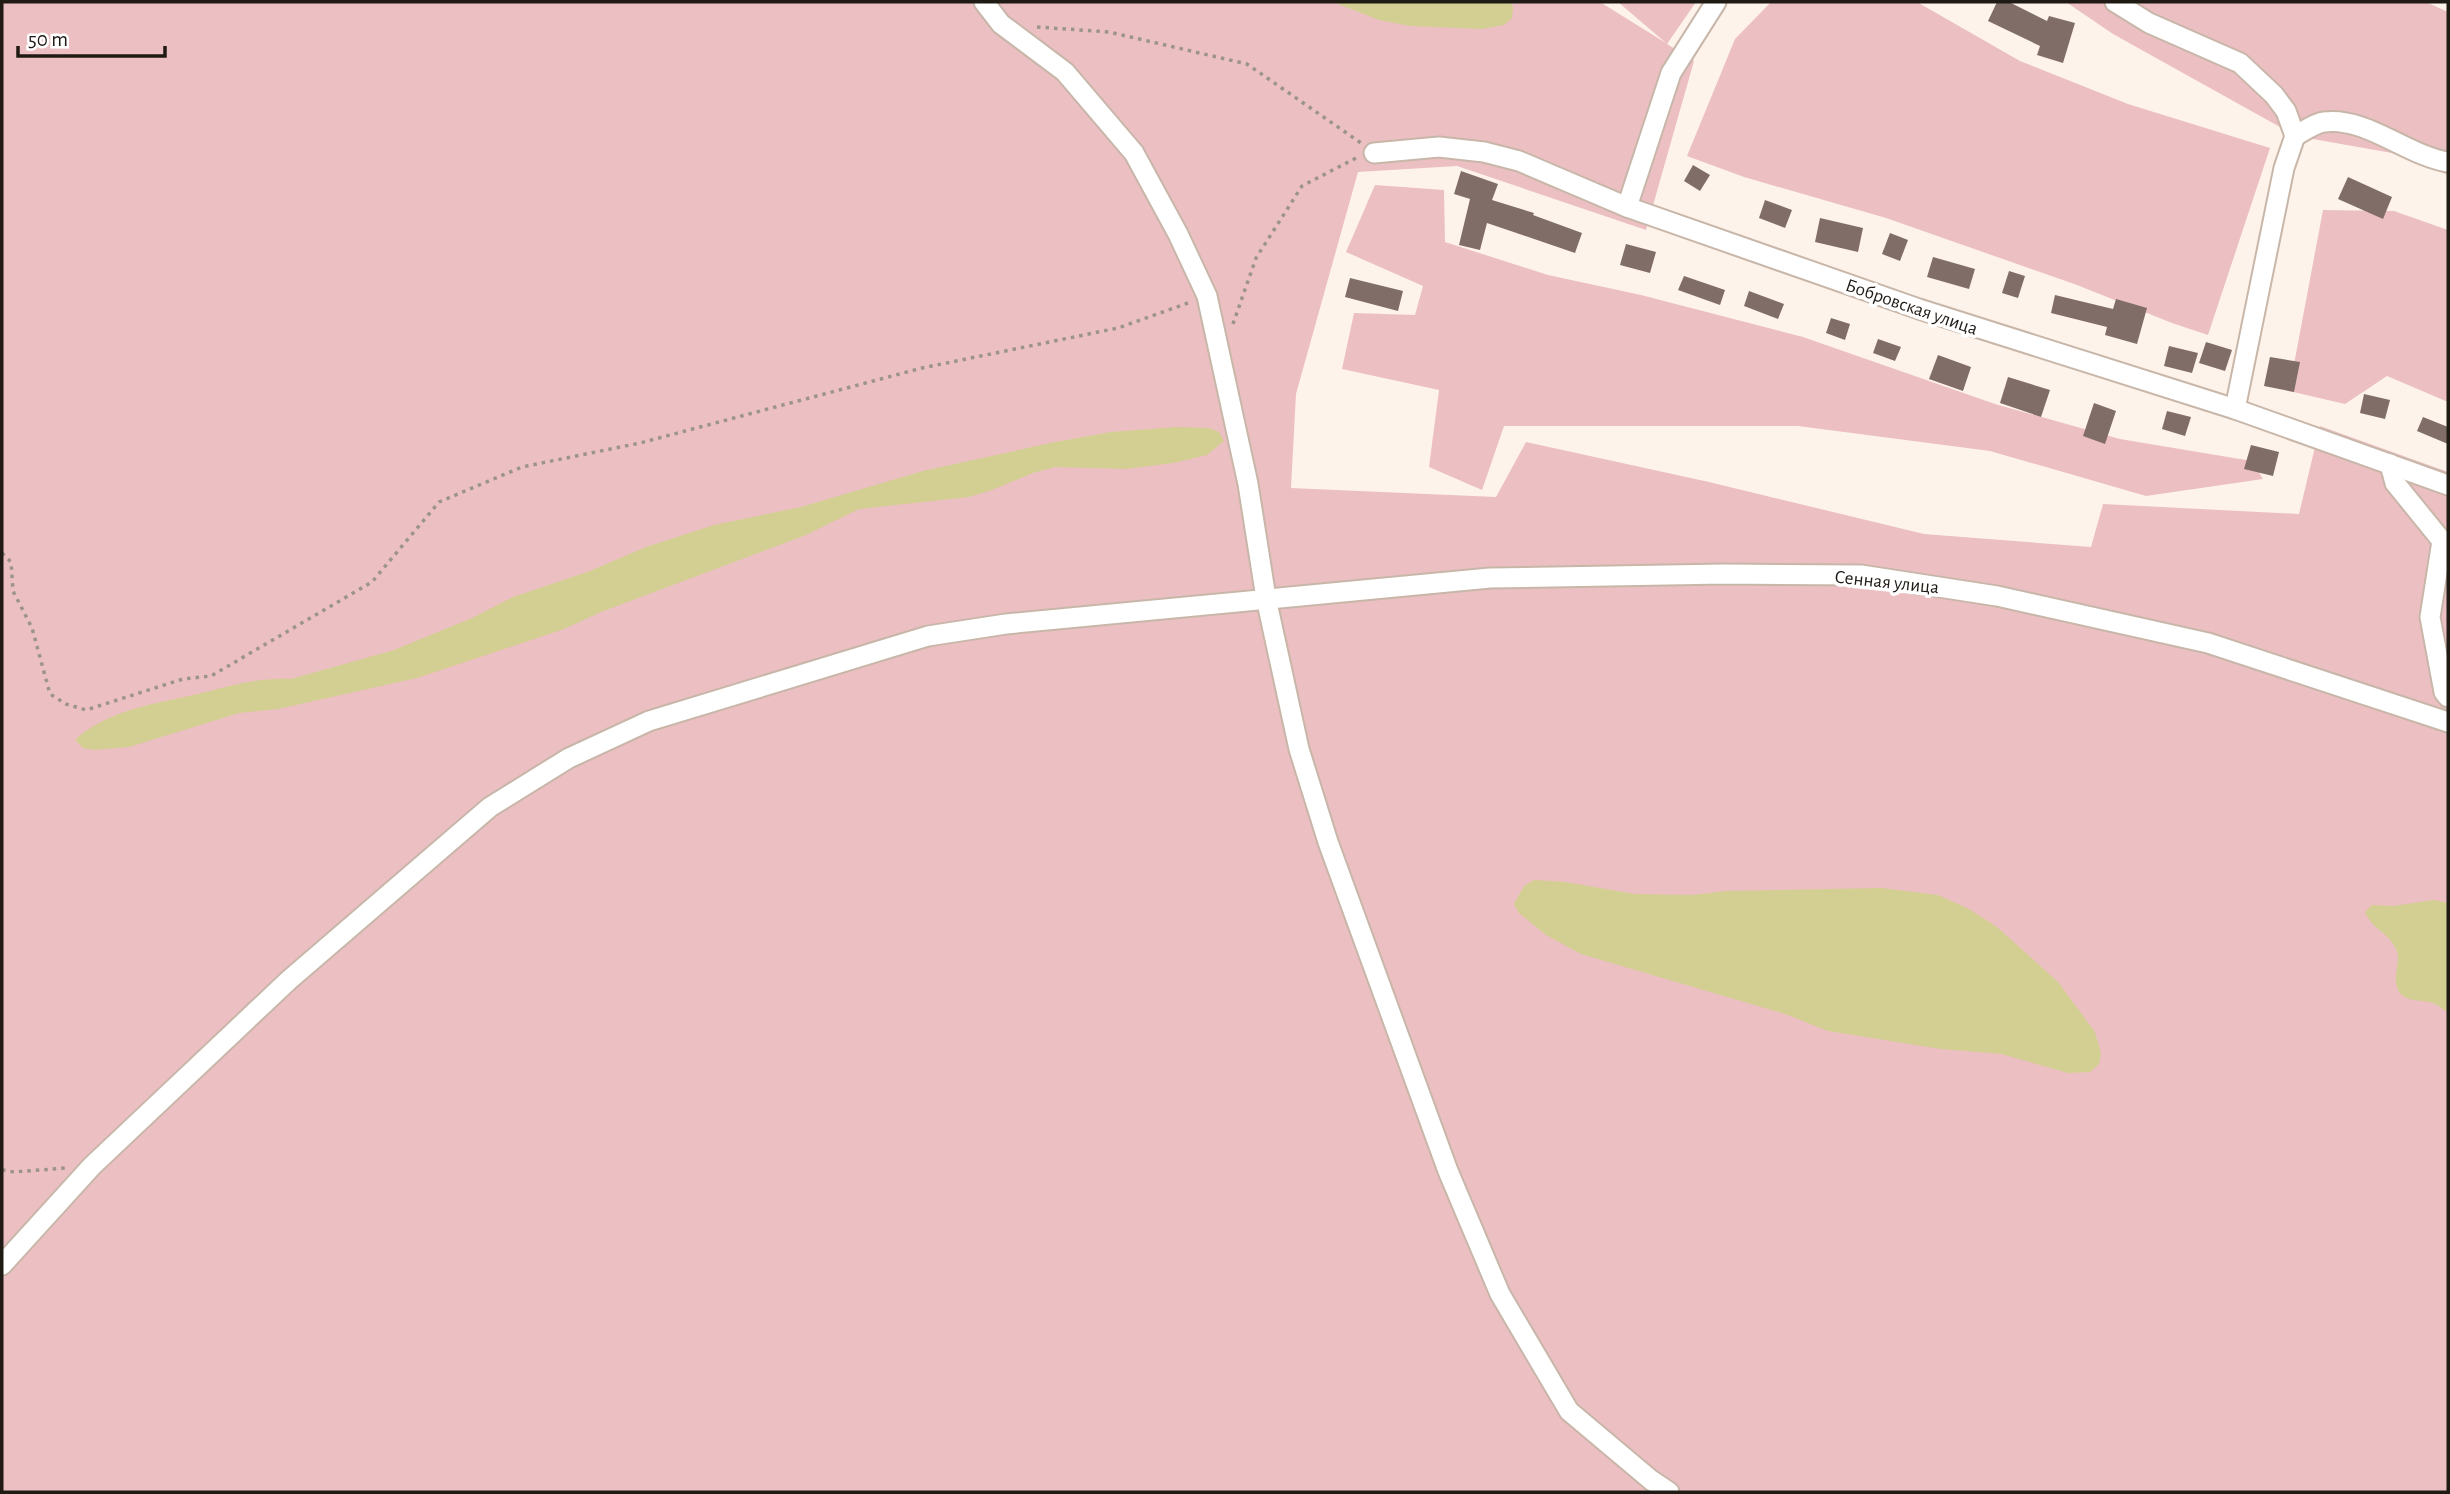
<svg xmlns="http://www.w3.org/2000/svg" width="2450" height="1494" viewBox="0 0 2450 1494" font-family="'Alegreya Sans',sans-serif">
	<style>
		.green { fill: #ecc0c3 }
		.water { fill: #d3ce91 }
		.building { fill: #816d67 }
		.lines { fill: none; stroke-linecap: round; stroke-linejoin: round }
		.street-casing { stroke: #c8b6a9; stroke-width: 23 }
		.path { stroke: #9c948c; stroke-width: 3.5; stroke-dasharray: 3.5 5; stroke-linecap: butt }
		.street { stroke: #fff; stroke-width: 19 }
		.labels { text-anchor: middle; stroke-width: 7; stroke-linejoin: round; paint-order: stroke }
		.street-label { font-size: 19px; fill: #201a15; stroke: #fff }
	</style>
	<rect width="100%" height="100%" fill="#fef3ea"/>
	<g class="green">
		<polygon points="2,2 1600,2 1666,43 1618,2 1696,2 1667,44 1694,61 1646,230 1457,166 1358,172 1296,394 1291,488 1496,497 1526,442 1709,482 1924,534 2091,547 2103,504 2299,514 2320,426 2448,472 2448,640 2444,649 2448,651 2448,1492 2,1492"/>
		<polygon points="1771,2 1917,2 2020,61 2128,104 2270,148 2208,335 2172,323 2077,285 1886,218 1744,177 1687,156 1735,39"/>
		<polygon points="2066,2 2426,2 2448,12 2448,175 2392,153 2296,136 2113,34"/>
		<polygon points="1375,185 1444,190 1445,242 1548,275 1641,295 1803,337 1995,404 2120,439 2252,461 2263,479 2146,496 1990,451 1798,426 1504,426 1482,490 1429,467 1439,390 1342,369 1354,313 1415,315 1423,286 1346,252"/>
		<polygon points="2323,210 2394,211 2448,230 2448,402 2387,376 2345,404 2289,391"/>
	</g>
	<g class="water">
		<polygon points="1333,2 1511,2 1513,7 1512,18 1504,25 1482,29 1410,26 1379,20"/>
		<path d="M1177,427L1209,428L1219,432L1224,441L1207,455L1173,463L1126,469L1055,467L1033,473L992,490L969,497L859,509L806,535L601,612L564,629L417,678L278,709L239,713L129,747L94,750L83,748L75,740C109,708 162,703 206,692C234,685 261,677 291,679L394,650L472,618L513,597L590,571L646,547L714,525L801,507L923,471L1055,442L1111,432Z"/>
		<polygon points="1534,880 1565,882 1635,894 1692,895 1726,891 1882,888 1938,895 1969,909 1997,927 2058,982 2095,1032 2101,1053 2099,1064 2090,1072 2068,1073 2001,1054 1941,1049 1828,1031 1785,1014 1581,954 1546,935 1519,913 1514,904 1524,886"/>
		<path d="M2434,900L2448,903V1012C2442,1009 2436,1003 2429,1002C2413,999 2399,1002 2396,982C2395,971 2401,959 2396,949C2389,933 2372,929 2365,912L2372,905L2393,906Z"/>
	</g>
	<g class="building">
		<polygon points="1997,2 2009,2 2047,21 2049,16 2075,23 2063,63 2037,55 2040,46 1988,21"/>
		<polygon points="1693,165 1710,175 1700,191 1684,181"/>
		<polygon points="1461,171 1498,184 1492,200 1534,213 1533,215 1582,233 1575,253 1487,223 1480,250 1459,245 1470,199 1454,194"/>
		<polygon points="2348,177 2392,197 2383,219 2338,199"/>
		<polygon points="1765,200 1792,210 1785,228 1759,218"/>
		<polygon points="1820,218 1863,228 1858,252 1815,242"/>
		<polygon points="1890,233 1908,240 1900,261 1882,254"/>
		<polygon points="1626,244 1656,252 1650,273 1620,265"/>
		<polygon points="1933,257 1975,269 1969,289 1927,277"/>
		<polygon points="2009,271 2025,276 2018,298 2002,293"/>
		<polygon points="1684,276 1725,290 1720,305 1678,290"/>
		<polygon points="1350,278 1403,291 1398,311 1345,297"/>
		<polygon points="1749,291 1784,304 1778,319 1744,306"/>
		<polygon points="2055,295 2113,309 2116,299 2147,308 2137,344 2105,335 2107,327 2051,313"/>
		<polygon points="1831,318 1850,324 1845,340 1826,333"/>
		<polygon points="1878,339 1901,347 1895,361 1873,353"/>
		<polygon points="2206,342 2232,350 2225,371 2199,363"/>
		<polygon points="2169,346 2198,353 2192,373 2164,366"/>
		<polygon points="1938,355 1971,367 1963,391 1929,379"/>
		<polygon points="2270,357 2300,362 2294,392 2264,386"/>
		<polygon points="2008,377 2050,390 2041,417 2000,403"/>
		<polygon points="2364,394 2390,400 2385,419 2360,413"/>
		<polygon points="2094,403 2116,411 2105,444 2083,436"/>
		<polygon points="2167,411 2191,417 2185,436 2162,429"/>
		<polygon points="2423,417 2448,427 2448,444 2417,431"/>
		<polygon points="2251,445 2279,452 2273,476 2244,469"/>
	</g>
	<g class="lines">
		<g class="street-casing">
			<g id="street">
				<polyline points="984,2 1001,24 1065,72 1134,153 1178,234 1207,296 1248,484 1266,598 1299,749 1328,842 1448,1171 1500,1294 1569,1411 1651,1480 1669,1492"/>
				<path d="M2115,2L2149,23L2240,63L2274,95L2286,111L2295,136C2304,131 2315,123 2324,122C2365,116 2408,156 2448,162"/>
				<polyline points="1374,153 1439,147 1484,152 1519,161 1627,207 1919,309 2235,409 2448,485"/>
				<polyline points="1627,207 1671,73 1716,2"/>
				<polyline points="2235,409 2284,168 2295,136"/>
				<polyline points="2390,464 2395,483 2442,541 2430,617 2444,692 2448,697"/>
				<polyline points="2,1265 92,1166 289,980 490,807 569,758 649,721 928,636 1006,624 1490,578 1724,574 1861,575 1997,596 2208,643 2448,722"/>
			</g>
		</g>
		<g class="path">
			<polyline points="1037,27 1109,32 1247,64 1361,143"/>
			<polyline points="1233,324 1256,258 1302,186 1356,158"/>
			<polyline points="2,553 11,562 13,591 32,628 50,694 66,704 86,710 183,679 211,676 372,582 439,502 522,467 640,443 922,368 1118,328 1188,303"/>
			<polyline points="2,1170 14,1172 66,1168"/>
		</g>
		<use href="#street" class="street"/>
	</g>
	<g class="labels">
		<g class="street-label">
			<text transform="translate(1912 306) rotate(19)" y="7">Бобровская улица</text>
			<text transform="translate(1887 581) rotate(6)" y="7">Сенная улица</text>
		</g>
	</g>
	<rect width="2450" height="1494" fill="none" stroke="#201a15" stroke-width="7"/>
	<path d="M18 46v10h147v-10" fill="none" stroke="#201a15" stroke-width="3.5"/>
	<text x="28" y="46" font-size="21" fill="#201a15" stroke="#ffffff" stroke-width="5" paint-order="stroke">50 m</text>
</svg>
